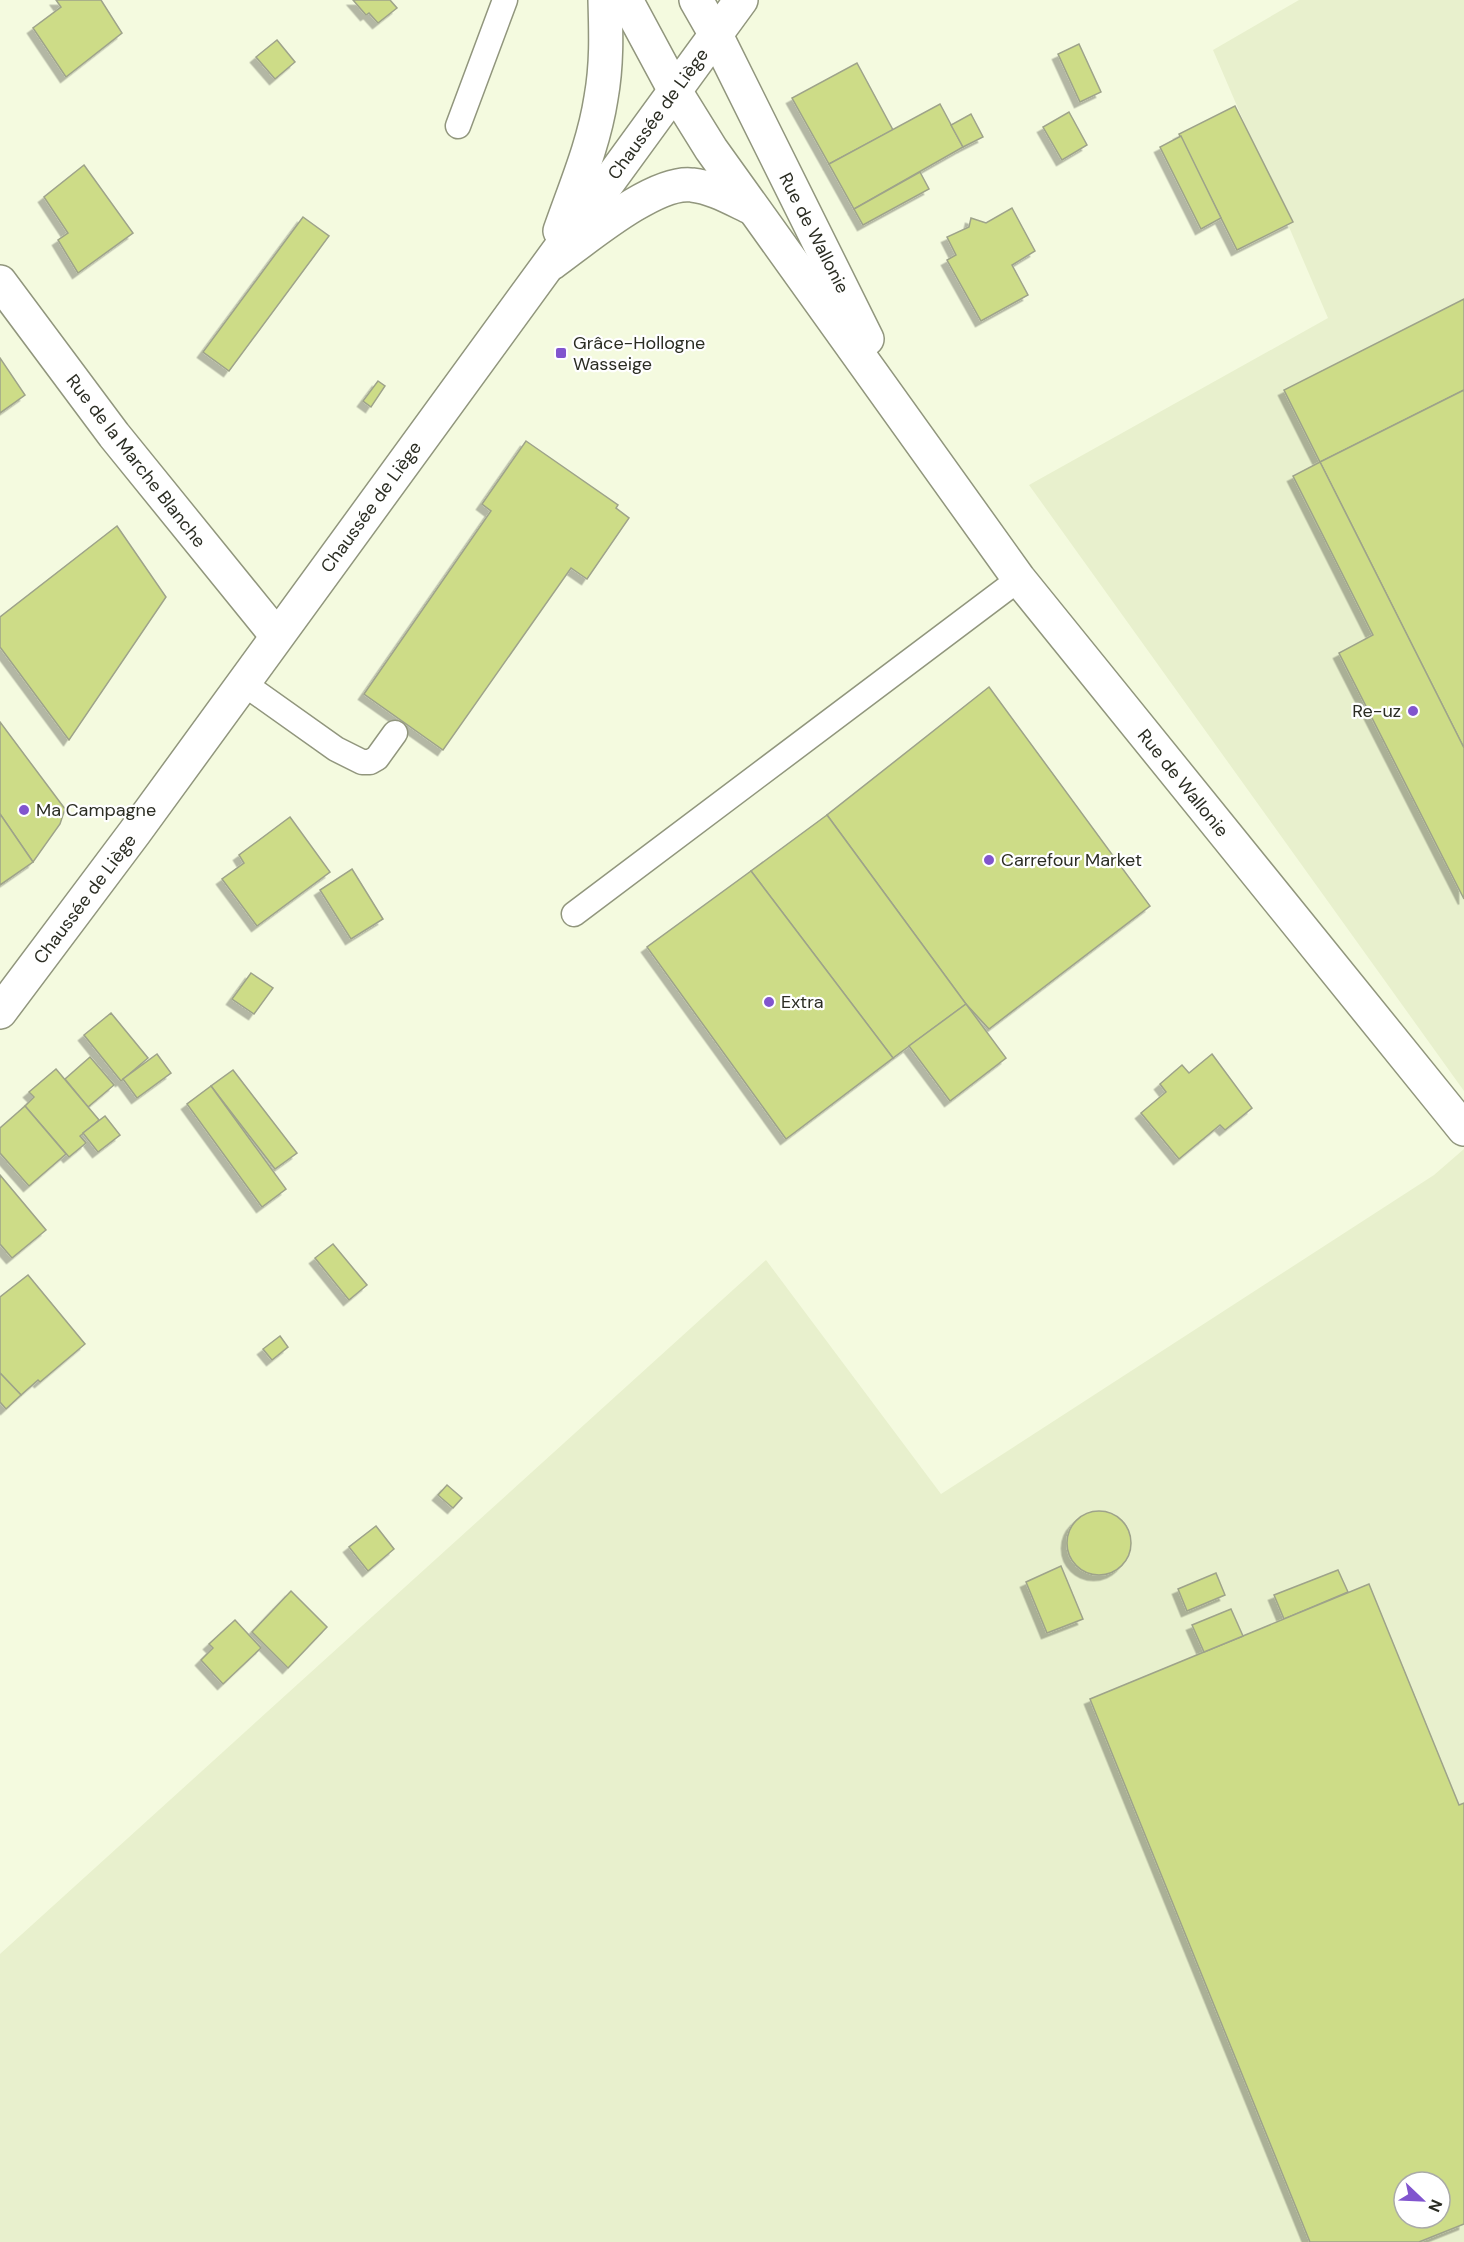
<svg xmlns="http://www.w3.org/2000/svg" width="1464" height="2242" viewBox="0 0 1464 2242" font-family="'DM Sans',sans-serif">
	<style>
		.built { fill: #e8f0cd; fill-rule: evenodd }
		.building { fill: #cddc87; stroke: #9ea38a; stroke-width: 1.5; fill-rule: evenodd; filter: url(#shadow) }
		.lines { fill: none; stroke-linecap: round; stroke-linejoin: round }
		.service-casing { stroke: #91967d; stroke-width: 27 }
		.minor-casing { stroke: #91967d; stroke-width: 36 }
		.tertiary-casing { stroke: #91967d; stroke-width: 36 }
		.secondary-casing { stroke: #91967d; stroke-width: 36 }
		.service { stroke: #fff; stroke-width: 24 }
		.minor { stroke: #fff; stroke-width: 33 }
		.tertiary { stroke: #fff; stroke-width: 33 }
		.secondary { stroke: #fff; stroke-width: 33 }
		.poi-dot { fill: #8155ce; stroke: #fff; stroke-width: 2 }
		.labels { text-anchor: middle; stroke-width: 4.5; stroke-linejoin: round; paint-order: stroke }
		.street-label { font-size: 18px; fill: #2b2d23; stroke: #fff }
		.poi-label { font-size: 18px; fill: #2b2d23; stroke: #fff; text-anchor: start }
	</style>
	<defs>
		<filter id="shadow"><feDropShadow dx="-5.5" dy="5.5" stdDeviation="0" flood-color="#0004"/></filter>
	</defs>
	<rect width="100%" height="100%" fill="#f4fadf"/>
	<g class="built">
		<polygon points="1299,0 1464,0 1464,1091 1029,485 1328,318 1213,50"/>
		<path d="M1464,1149V2242H0V1954L766,1260L941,1494L1434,1175ZM1404,2182H1440V2218H1404Z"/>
	</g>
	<g class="building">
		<polygon points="56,0 101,0 122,33 66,77 33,28 61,7"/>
		<polygon points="353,0 390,0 397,8 378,23 369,13 366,15"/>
		<polygon points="277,40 295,62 275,79 256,57"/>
		<polygon points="1079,44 1101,92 1080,102 1058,54"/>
		<polygon points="857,63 893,130 829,164 792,98"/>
		<polygon points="940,104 963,147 854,209 829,164"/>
		<polygon points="1235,106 1293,222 1237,250 1179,134"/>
		<polygon points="1069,112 1087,145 1062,160 1043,127"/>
		<polygon points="971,114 983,137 963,147 951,125"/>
		<polygon points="1181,136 1221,218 1201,229 1160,147"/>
		<polygon points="84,165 133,233 78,273 58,240 68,233 44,197"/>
		<polygon points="920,172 929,189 863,225 854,209"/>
		<polygon points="1012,208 1035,251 1012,265 1028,295 981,321 947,260 956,255 947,237 969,227 971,218 986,223"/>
		<polygon points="303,217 329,236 229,371 203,352"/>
		<polygon points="1464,299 1464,390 1320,462 1284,390"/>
		<polygon points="0,358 25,395 0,413"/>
		<polygon points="378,381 385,386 371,407 363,401"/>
		<polygon points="1464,390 1464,748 1320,462"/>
		<polygon points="526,441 618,505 616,508 629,518 587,579 571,568 443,750 364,694 491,511 482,504"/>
		<polygon points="1320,462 1464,748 1464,899 1339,653 1373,635 1293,476"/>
		<polygon points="117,526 166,597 69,740 0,647 0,617"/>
		<polygon points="989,687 1150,906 989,1029 966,1004 827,815"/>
		<polygon points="0,722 65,809 60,824 33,862 0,814"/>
		<polygon points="0,814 33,862 0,885"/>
		<polygon points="827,815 966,1004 893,1058 751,871"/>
		<polygon points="290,817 330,872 257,926 222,879 244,863 239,855"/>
		<polygon points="352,869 383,919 351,939 320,890"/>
		<polygon points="751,871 893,1058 786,1139 647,947"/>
		<polygon points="251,973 273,988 254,1014 232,999"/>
		<polygon points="966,1004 1006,1058 950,1101 909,1046"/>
		<polygon points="111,1013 148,1058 121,1081 84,1035"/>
		<polygon points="157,1054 171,1073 137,1098 123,1079"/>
		<polygon points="1212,1054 1252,1108 1225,1130 1220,1125 1179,1159 1141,1113 1166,1092 1160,1084 1182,1065 1189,1073"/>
		<polygon points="90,1057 114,1085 88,1107 65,1079"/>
		<polygon points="56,1069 99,1120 80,1136 86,1143 69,1157 25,1106 34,1097 29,1092"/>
		<polygon points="233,1070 297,1153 275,1169 211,1086"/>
		<polygon points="211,1086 286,1189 262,1207 187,1104"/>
		<polygon points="25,1106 66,1154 29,1186 0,1153 0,1128"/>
		<polygon points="105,1116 120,1135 98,1152 83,1133"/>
		<polygon points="0,1175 46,1230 12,1258 0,1244"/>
		<polygon points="333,1244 367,1285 349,1300 315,1258"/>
		<polygon points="28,1275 85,1344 40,1382 38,1380 21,1395 0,1373 0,1297"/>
		<polygon points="280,1336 288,1347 272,1360 263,1349"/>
		<polygon points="0,1373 21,1395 6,1409 0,1402"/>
		<polygon points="447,1485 462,1498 453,1508 438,1495"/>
		<circle cx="1099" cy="1543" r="32"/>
		<polygon points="376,1526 394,1549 368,1571 349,1547"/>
		<polygon points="1061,1566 1083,1619 1047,1633 1026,1582"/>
		<polygon points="1338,1570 1348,1592 1284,1619 1274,1595"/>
		<polygon points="1216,1573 1225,1595 1187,1611 1178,1589"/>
		<path d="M1369,1584L1459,1805L1464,1803V2224L1419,2242H1310L1090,1699ZM1404,2182H1440V2218H1404Z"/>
		<polygon points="291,1591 327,1627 288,1668 252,1632"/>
		<polygon points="1231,1609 1243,1636 1204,1652 1192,1625"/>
		<polygon points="235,1620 261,1648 223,1684 201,1660 213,1648 209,1644"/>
	</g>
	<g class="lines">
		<g class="service-casing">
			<g id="service">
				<polyline points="458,126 505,0"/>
				<polyline points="243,683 336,749 362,762 370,762 377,758 395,733"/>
				<polyline points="574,914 1019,579"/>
			</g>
		</g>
		<g class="minor-casing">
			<polyline id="minor" points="0,282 114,435 277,636"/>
		</g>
		<g class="tertiary-casing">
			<g id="tertiary">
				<polyline points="716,35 867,339"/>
				<polyline points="675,91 711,149 1019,579 1464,1129"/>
				<path d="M552,263C583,241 654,180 692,185C712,187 733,199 752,208"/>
			</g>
		</g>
		<g class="secondary-casing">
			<g id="secondary">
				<polyline points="626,0 675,91"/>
				<polyline points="696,0 716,35"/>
				<path d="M560,231C575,188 594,144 601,98C607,65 606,33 605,0"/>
				<polyline points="0,1012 135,832 741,0"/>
			</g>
		</g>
		<use href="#service" class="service"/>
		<use href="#minor" class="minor"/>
		<use href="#tertiary" class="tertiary"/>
		<use href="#secondary" class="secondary"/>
	</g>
	<g class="poi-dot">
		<rect x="555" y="347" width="12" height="12" rx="3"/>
		<circle cx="1413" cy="711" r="6"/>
		<circle cx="24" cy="810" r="6"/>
		<circle cx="989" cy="860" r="6"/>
		<circle cx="769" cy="1002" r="6"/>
	</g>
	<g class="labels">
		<g class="street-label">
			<text transform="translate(658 114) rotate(-54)" y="6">Chaussée de Liège</text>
			<text transform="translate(814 233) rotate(63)" y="6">Rue de Wallonie</text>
			<text transform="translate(136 461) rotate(52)" y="6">Rue de la Marche Blanche</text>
			<text transform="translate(371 507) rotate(-54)" y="6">Chaussée de Liège</text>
			<text transform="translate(1183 783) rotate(51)" y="6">Rue de Wallonie</text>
			<text transform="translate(85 899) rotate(-53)" y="6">Chaussée de Liège</text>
		</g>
		<g class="poi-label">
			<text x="573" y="349">Grâce-Hollogne<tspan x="573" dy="21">Wasseige</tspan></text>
			<text x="1401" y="717" text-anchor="end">Re-uz</text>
			<text x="36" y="816">Ma Campagne</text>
			<text x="1001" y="866">Carrefour Market</text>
			<text x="781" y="1008">Extra</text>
		</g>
	</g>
	<g transform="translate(1422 2200) rotate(113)"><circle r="28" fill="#ffffff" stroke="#aaaba7" stroke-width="1.5"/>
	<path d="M0-4.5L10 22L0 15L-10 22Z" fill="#8155ce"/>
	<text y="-9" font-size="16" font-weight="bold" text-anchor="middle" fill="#2b2d23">N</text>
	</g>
</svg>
